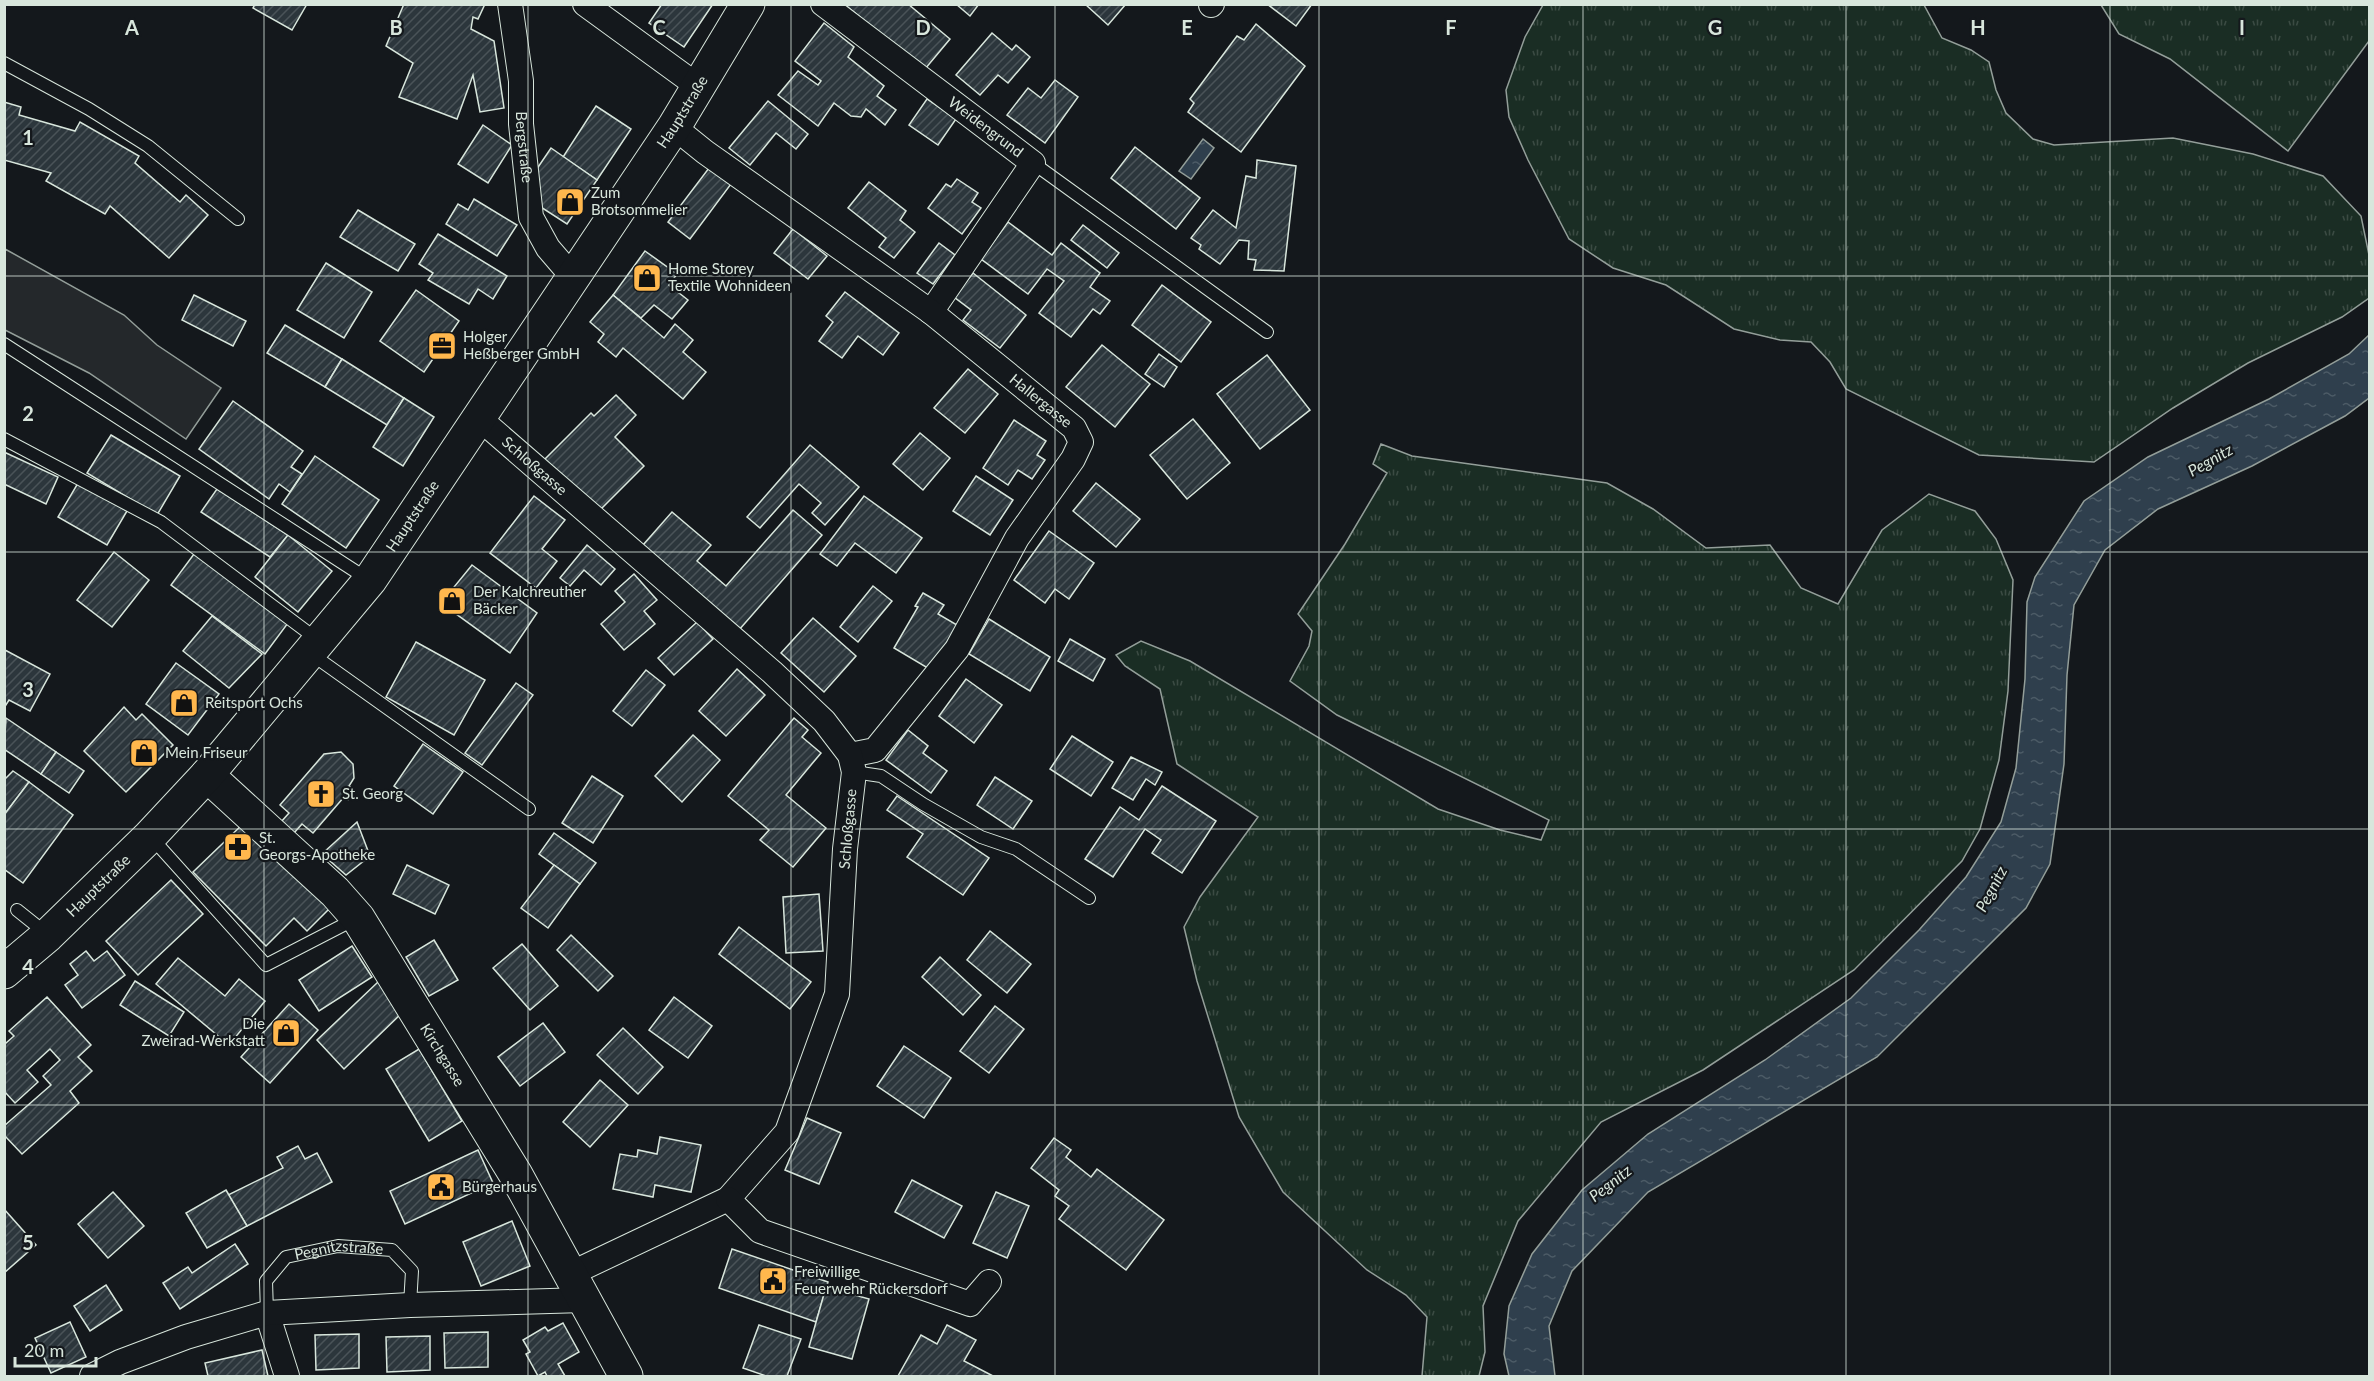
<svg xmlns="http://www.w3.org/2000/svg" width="2374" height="1381" viewBox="0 0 2374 1381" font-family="Lato,sans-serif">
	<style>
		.grass { fill: url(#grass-tufts); stroke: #939e99; stroke-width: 1.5 }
		.parking { fill: #24282b; stroke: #939e99; stroke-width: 1.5 }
		.water { fill: url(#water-ripples); stroke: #939e99; stroke-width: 1.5 }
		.building { fill: url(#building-hatch); stroke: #d8e6dc; stroke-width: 1.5 }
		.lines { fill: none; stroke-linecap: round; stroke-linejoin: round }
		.lane-casing { stroke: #d8e6dc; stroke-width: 14 }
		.street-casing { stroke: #d8e6dc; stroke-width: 26 }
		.secondary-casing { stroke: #d8e6dc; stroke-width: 35 }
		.primary-casing { stroke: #d8e6dc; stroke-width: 35 }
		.lane { stroke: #14181c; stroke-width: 12 }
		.street { stroke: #14181c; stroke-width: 24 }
		.secondary { stroke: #14181c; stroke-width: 33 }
		.primary { stroke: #14181c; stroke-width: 33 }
		.grid { fill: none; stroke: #d8e6dc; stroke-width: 1.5; stroke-opacity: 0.55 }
		.labels { text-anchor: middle; stroke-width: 4.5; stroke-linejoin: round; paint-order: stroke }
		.street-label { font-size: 15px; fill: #d8e6dc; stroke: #14181c }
		.poi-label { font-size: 15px; fill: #d8e6dc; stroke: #14181c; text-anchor: start }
		.water-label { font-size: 16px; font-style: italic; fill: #d8e6dc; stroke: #14181c }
		.grid-label { font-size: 20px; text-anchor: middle; font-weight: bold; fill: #d8e6dc; stroke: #14181c; stroke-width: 4.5; stroke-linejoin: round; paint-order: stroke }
	</style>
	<defs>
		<pattern id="grass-tufts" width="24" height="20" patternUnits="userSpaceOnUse" patternTransform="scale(1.5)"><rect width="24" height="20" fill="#1a2d24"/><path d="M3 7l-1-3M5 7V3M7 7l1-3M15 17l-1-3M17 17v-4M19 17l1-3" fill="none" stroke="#3b4b43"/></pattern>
		<pattern id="water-ripples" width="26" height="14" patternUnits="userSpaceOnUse" patternTransform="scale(1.5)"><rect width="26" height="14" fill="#2f3f4d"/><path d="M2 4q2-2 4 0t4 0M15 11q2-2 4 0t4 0" fill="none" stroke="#4c5b66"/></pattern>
		<pattern id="building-hatch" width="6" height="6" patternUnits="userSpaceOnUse" patternTransform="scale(1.5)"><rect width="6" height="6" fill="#2c363c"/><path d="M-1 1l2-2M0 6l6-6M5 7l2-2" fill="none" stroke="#4a5358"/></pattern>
	</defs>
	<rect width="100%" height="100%" fill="#14181c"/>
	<g class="grass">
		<polygon points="1543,5 1924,5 1942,38 1971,50 1989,62 1996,90 2006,113 2033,139 2054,145 2173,138 2253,154 2323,176 2361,216 2369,255 2369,298 2342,317 2248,363 2173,408 2094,462 1979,455 1846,389 1830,362 1811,342 1780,340 1734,329 1666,285 1613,268 1569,239 1528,160 1509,117 1506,90 1525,37"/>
		<polygon points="2101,5 2369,5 2369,41 2288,151 2170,59 2119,34"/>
		<polygon points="1381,444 1412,456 1607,483 1653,509 1706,548 1770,545 1801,588 1838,604 1882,530 1929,494 1975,511 1996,539 2013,580 2008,691 1999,760 1980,829 1962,861 1854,970 1703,1070 1601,1122 1518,1221 1483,1306 1485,1352 1479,1376 1422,1376 1427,1317 1406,1295 1367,1270 1283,1192 1239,1117 1197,981 1184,927 1200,897 1258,817 1177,764 1160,689 1125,666 1116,655 1141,641 1190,661 1438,809 1500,830 1541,840 1549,820 1337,715 1290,681 1309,646 1312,631 1298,614 1345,544 1387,473 1373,464"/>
	</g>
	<polygon class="parking" points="5,249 124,315 157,345 221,388 186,439 89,373 5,330"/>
	<g class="water">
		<polygon points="1203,139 1214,148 1191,179 1179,171"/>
		<polygon points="2369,335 2369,398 2345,416 2252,466 2158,509 2105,550 2074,605 2067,675 2064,764 2050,864 2026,908 1877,1057 1648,1192 1572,1271 1549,1326 1555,1376 1509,1376 1504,1354 1509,1306 1532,1254 1582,1190 1648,1134 1765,1060 1851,998 1919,930 1966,877 2001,822 2016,768 2025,679 2027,602 2035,577 2084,501 2148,457 2269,399 2349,354"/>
	</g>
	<g class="building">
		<polygon points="255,4 307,4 292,30 253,8"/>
		<polygon points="404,4 485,4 478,19 473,17 471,29 494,41 504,108 480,112 473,75 457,119 399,97 413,63 386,46"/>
		<polygon points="662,4 713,4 684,47 649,23"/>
		<polygon points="844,4 908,4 950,39 925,69"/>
		<polygon points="956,4 979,4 970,16"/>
		<polygon points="1085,4 1126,4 1108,25"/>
		<polygon points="1267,4 1312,4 1296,26"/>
		<polygon points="824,23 854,47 848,57 884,86 877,96 896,110 885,125 866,109 861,117 851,116 834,103 818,126 778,95 798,71 818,85 821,81 795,61"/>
		<polygon points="1256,24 1305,66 1241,152 1188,112 1194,103 1190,99 1237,36 1244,40"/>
		<polygon points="992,33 1012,50 1016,45 1030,57 1008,83 998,75 980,95 956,75"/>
		<polygon points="1055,80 1078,97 1045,143 1007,115 1028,88 1041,98"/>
		<polygon points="927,99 956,119 938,145 909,125"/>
		<polygon points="768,101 808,134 796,149 776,133 750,165 729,148"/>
		<polygon points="4,102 21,107 19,115 75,131 80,122 139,156 135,163 180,202 186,195 208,215 169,258 110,206 105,214 46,181 51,173 4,160"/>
		<polygon points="596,106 631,129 597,180 563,157"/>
		<polygon points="483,125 512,145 488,183 458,164"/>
		<polygon points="1135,147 1200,198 1176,229 1111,178"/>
		<polygon points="551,148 597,180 567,224 533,202 528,182"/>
		<polygon points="1257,160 1296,166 1284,271 1254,270 1256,260 1248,259 1249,241 1239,240 1220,264 1199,249 1201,245 1191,238 1213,210 1236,228 1246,176 1256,178"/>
		<polygon points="709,168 731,184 690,239 668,222"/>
		<polygon points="957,179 978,193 972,202 981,208 962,234 928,208 946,184 951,187"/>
		<polygon points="869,182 906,211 900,220 915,232 894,258 879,247 886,238 848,208"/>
		<polygon points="474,199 517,225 497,256 446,224 458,204 468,210"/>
		<polygon points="358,210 415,244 398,271 340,237"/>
		<polygon points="1008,222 1052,255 1061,243 1100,273 1090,287 1110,301 1100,314 1093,309 1071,337 1039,313 1064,281 1047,269 1028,294 981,259"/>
		<polygon points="1083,225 1119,253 1107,268 1071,240"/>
		<polygon points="793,229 827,256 808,279 774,253"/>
		<polygon points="438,234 507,276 493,299 478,289 469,304 428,280 433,273 419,264"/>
		<polygon points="939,243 955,255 933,284 917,273"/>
		<polygon points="645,251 677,274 669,285 688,300 672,319 654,305 641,318 613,295"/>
		<polygon points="326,263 372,292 344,338 297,310"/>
		<polygon points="973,273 1026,315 1000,348 963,320 971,310 954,297"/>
		<polygon points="1162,285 1211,322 1181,362 1132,325"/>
		<polygon points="416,290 459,321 424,372 380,341"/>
		<polygon points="845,292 899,333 883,355 858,336 842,358 819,341 833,322 826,316"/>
		<polygon points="194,295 246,321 233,346 182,320"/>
		<polygon points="613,295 664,338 675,324 693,340 683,352 706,372 683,399 623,348 616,357 598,342 604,334 590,322"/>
		<polygon points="285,325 342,359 325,387 267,353"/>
		<polygon points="1102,345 1150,384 1115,427 1066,387"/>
		<polygon points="1159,354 1177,367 1164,387 1145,374"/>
		<polygon points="1267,355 1310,410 1260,449 1217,394"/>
		<polygon points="342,359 404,398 387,425 325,387"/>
		<polygon points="968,369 998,394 965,433 934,408"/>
		<polygon points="616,395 636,415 615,437 644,466 597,513 544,460 591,413 594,416"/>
		<polygon points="404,398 434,417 403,466 373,447"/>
		<polygon points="233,401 303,451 291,467 302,474 290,492 279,484 269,499 199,449"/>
		<polygon points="1193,419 1230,463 1187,499 1150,455"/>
		<polygon points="1014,420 1046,441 1037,455 1045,460 1032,479 1018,470 1008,485 983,468"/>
		<polygon points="920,433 950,458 923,490 893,464"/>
		<polygon points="111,435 180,476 157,515 87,473"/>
		<polygon points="810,445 859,487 825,525 812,513 821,503 799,484 760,528 747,517"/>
		<polygon points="4,452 58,477 46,504 4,484"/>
		<polygon points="315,456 379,500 346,548 282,504"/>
		<polygon points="976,476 1013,500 990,535 953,511"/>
		<polygon points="78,483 127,511 107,545 58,517"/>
		<polygon points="1096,483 1140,519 1116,547 1073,511"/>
		<polygon points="217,489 288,535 270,557 201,512"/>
		<polygon points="534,496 565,520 542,549 557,561 536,588 490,553"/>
		<polygon points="864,496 922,538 896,573 855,543 837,566 820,554"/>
		<polygon points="793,510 822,535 739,630 643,545 672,512 711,545 697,561 726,586"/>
		<polygon points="1049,531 1094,563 1069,599 1055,589 1045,603 1014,580"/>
		<polygon points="288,535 332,571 298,612 255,577"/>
		<polygon points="587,545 615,569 601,585 584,570 570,586 560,578"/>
		<polygon points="114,552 149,580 112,627 77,600"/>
		<polygon points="194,554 288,623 265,654 171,585"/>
		<polygon points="472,565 537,613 510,653 441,603"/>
		<polygon points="634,574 657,600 644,611 655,624 624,650 601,624 625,602 615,591"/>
		<polygon points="873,586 892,601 858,642 840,627"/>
		<polygon points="923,593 944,605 938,614 957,625 931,670 894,648 918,607 915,606"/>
		<polygon points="212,616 262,654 229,688 183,651"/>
		<polygon points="813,618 856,656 824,692 781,653"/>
		<polygon points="989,619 1050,657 1030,691 969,654"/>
		<polygon points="697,622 713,639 674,675 658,658"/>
		<polygon points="1070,639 1105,659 1093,681 1058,661"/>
		<polygon points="416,642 485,680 454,735 386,697"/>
		<polygon points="5,650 50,674 30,711 9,700 4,708"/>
		<polygon points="176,663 219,694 188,735 146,704"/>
		<polygon points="737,669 765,695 726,736 699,711"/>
		<polygon points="646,670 665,685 632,726 613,711"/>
		<polygon points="966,679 1002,705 974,743 939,716"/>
		<polygon points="516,683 533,695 482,765 465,753"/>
		<polygon points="124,707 136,720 142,714 173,745 126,792 84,751"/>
		<polygon points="6,718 56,752 41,774 4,749"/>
		<polygon points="794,718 808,730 802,737 821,753 786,795 826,828 793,867 760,840 769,830 728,796"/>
		<polygon points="908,730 928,746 923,753 947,771 931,793 886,760"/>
		<polygon points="693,735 720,760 682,802 655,776"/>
		<polygon points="1072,736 1113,762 1091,796 1050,769"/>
		<polygon points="423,744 463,772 433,814 394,786"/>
		<polygon points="56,752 84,771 69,793 41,774"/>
		<polygon points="341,752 353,764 354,778 349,786 355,791 348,800 344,797 313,833 302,824 294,833 281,822 289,813 280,805 324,754"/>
		<polygon points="1131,757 1162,772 1155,785 1146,779 1133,800 1112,788"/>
		<polygon points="13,771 29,782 4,815 4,780"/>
		<polygon points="592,776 623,796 593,843 562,823"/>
		<polygon points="995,777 1032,801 1013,829 977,805"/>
		<polygon points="29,782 73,815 23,883 4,869 4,815"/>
		<polygon points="1162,786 1216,821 1182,873 1152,853 1161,840 1145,829 1113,877 1085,859 1120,807 1139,820"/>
		<polygon points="897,796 989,858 963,895 907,857 923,834 887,810"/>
		<polygon points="245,822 330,908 307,931 294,918 266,946 193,872"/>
		<polygon points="357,822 370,856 346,875 322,854"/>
		<polygon points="554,833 596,863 580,884 539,854"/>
		<polygon points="407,865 449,885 435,914 393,894"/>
		<polygon points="554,865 580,884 548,928 521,908"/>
		<polygon points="171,880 203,914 138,975 106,941"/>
		<polygon points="819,894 823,951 786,953 783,897"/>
		<polygon points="739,927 811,982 790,1009 719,954"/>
		<polygon points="990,931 1031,964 1007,993 967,960"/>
		<polygon points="571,935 613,976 598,991 557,950"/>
		<polygon points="434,940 458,980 429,996 406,957"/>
		<polygon points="522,944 558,986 530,1010 493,968"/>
		<polygon points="352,946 372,977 319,1011 299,980"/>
		<polygon points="86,951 94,961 107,951 125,975 82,1008 65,985 78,975 70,964"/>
		<polygon points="940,957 981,995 963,1015 922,977"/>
		<polygon points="178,958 225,996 239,979 265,1001 229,1045 156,984"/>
		<polygon points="135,981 184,1012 169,1036 120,1005"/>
		<polygon points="378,982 405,1010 344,1069 317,1040"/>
		<polygon points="47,997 91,1045 78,1057 92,1071 70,1091 79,1103 22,1154 4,1135 4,1126 51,1085 43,1076 60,1060 50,1049 27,1070 38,1082 15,1103 4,1091 4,1041 6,1043 14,1036 9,1031"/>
		<polygon points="674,997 712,1026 688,1058 649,1030"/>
		<polygon points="289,1004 318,1030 270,1083 241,1057"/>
		<polygon points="995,1006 1024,1029 989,1073 960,1051"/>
		<polygon points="543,1023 565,1052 520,1086 498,1057"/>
		<polygon points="623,1028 663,1067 638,1094 597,1055"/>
		<polygon points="904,1046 951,1078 924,1118 877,1086"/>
		<polygon points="419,1049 462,1121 429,1141 386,1069"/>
		<polygon points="600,1080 628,1105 590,1147 563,1122"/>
		<polygon points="807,1118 841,1133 819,1184 785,1170"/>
		<polygon points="660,1137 701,1145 691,1192 655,1185 653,1197 613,1189 620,1154 637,1157 638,1150 657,1154"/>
		<polygon points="1054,1138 1071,1150 1066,1157 1091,1177 1097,1169 1164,1220 1126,1270 1059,1219 1069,1206 1055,1196 1059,1190 1031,1168"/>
		<polygon points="298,1146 305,1159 317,1153 332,1182 247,1226 228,1195 283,1168 277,1157"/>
		<polygon points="478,1150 493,1183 405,1224 390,1191"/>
		<polygon points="912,1180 962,1206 944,1238 895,1212"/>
		<polygon points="226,1190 247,1226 207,1248 186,1213"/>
		<polygon points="113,1192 144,1226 108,1258 78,1224"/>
		<polygon points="996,1192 1029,1206 1007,1258 973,1243"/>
		<polygon points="4,1209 36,1245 4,1273"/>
		<polygon points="512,1221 530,1266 481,1286 463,1242"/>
		<polygon points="235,1244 248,1264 180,1309 163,1283 188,1267 192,1273"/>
		<polygon points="732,1249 828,1282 816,1322 719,1288"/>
		<polygon points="106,1285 122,1310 90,1331 74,1306"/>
		<polygon points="826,1287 869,1299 852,1359 809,1347"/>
		<polygon points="70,1322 86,1357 51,1373 35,1338"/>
		<polygon points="563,1323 579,1352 558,1364 565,1376 547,1376 545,1372 538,1376 526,1354 530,1352 523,1340 545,1327 548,1331"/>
		<polygon points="759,1325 801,1339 787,1376 766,1376 743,1368"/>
		<polygon points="947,1325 976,1340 964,1361 993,1376 898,1376 921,1335 937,1344"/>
		<polygon points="488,1332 488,1367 445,1368 444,1333"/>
		<polygon points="359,1334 359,1368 316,1370 315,1335"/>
		<polygon points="430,1336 430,1370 387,1372 386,1337"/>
		<polygon points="262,1350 268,1376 208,1376 205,1363"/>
	</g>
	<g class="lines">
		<g class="lane-casing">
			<g id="lane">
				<polyline points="4,63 89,109 148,146 238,219"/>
				<polyline points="1033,163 1267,332"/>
				<polyline points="4,344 369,580"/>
				<polyline points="4,439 161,522 318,640"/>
				<polyline points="310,653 529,809"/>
				<polyline points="854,772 881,776 923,804 981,837 1016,849 1089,898"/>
				<polyline points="150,836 266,965 357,918"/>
				<polyline points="17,910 47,934"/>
				<path id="s1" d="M267,1313L266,1281L286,1257L338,1246L392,1250L412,1271L410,1305"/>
			</g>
		</g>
		<g class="street-casing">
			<g id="street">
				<path id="s2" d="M510,4L521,81V124L531,217L548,248L572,276"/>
				<polyline points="585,4 699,87"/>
				<path id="s3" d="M823,4L1033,163L931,312"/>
				<polyline points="1211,5 1212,4"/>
				<path id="s4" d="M674,127L705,152L931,312L1074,428L1081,442L1073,459L1017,538L957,649L875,750L850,755"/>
				<path id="s5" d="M480,419L772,672L824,721L850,755L854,772L845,849L837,994L787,1132L728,1199L570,1274"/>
				<polyline points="728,1199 760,1231 970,1304 989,1282"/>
				<polyline points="267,1313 287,1376"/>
				<polyline points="92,1376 120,1362 186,1337 267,1313 410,1305 584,1300"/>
			</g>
		</g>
		<g class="secondary-casing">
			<g id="secondary">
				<path id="s6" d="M207,775L335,892L358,918L516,1175L626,1376"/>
			</g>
		</g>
		<g class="primary-casing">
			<g id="primary">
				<path id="s7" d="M4,972L48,935L150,836L207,775L370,580L674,127L748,4"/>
			</g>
		</g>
		<use href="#lane" class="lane"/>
		<use href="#street" class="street"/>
		<use href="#secondary" class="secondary"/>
		<use href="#primary" class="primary"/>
	</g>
	<path class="grid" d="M264,4V1376M528,4V1376M791,4V1376M1055,4V1376M1319,4V1376M1583,4V1376M1846,4V1376M2110,4V1376M4,276H2370M4,552H2370M4,829H2370M4,1105H2370"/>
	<defs>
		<g id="shop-square" transform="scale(1.5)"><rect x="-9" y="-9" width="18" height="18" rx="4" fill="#ffb74d" stroke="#14181c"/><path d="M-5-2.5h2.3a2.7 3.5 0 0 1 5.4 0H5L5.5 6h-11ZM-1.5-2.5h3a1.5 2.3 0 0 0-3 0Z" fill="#111"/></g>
		<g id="office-square" transform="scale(1.5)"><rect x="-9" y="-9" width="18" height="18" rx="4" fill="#ffb74d" stroke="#14181c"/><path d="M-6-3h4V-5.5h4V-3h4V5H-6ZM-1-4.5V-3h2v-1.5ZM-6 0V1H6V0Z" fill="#111"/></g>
		<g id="church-square" transform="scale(1.5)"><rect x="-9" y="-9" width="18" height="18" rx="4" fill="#ffb74d" stroke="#14181c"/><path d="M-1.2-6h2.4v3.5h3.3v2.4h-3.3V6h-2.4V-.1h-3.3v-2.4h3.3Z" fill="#111"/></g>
		<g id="pharmacy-square" transform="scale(1.5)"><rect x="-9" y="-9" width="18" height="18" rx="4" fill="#ffb74d" stroke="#14181c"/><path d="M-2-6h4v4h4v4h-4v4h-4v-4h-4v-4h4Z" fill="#111"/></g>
		<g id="civic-square" transform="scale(1.5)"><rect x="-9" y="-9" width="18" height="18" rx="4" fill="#ffb74d" stroke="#14181c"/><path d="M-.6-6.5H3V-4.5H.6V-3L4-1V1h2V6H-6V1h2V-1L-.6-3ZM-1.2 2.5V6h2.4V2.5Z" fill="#111"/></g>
	</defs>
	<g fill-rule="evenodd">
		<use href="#shop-square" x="570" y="202"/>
		<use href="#shop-square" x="647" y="278"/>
		<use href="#office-square" x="442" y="346"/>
		<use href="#shop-square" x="452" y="601"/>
		<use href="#shop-square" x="184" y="703"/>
		<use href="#shop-square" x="144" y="753"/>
		<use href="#church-square" x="321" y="794"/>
		<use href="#pharmacy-square" x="238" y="847"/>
		<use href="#shop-square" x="286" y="1033"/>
		<use href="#civic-square" x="441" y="1187"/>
		<use href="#civic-square" x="773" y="1281"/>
	</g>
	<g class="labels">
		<g class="street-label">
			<text dy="5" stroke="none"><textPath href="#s7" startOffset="1100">Hauptstraße</textPath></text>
			<text dy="5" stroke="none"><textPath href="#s3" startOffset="204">Weidengrund</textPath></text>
			<text dy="5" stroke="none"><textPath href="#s2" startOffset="144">Bergstraße</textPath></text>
			<text dy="5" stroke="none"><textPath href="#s4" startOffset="458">Hallergasse</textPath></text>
			<text dy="5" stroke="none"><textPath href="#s5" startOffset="72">Schloßgasse</textPath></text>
			<text dy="5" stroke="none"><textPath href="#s7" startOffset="614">Hauptstraße</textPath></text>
			<text transform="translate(848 829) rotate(-85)" y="5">Schloßgasse</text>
			<text dy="5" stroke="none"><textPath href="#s7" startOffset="128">Hauptstraße</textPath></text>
			<text dy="5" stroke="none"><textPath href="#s6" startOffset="369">Kirchgasse</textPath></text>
			<text dy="5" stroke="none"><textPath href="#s1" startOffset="117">Pegnitzstraße</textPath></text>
		</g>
		<g class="poi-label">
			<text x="591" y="198">Zum<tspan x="591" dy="17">Brotsommelier</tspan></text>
			<text x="668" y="274">Home Storey<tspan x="668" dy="17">Textile Wohnideen</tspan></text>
			<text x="463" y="342">Holger<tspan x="463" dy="17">Heßberger GmbH</tspan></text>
			<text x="473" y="597">Der Kalchreuther<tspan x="473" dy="17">Bäcker</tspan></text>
			<text x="205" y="708">Reitsport Ochs</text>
			<text x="165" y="758">Mein Friseur</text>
			<text x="342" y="799">St. Georg</text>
			<text x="259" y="843">St.<tspan x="259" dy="17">Georgs-Apotheke</tspan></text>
			<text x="265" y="1029" text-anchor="end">Die<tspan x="265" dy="17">Zweirad-Werkstatt</tspan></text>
			<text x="462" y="1192">Bürgerhaus</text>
			<text x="794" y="1277">Freiwillige<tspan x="794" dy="17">Feuerwehr Rückersdorf</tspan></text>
		</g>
		<g class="water-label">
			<text transform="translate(2210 460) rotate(-30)" y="6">Pegnitz</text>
			<text transform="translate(1991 889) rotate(-62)" y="6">Pegnitz</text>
			<text transform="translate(1610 1183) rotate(-38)" y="6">Pegnitz</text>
		</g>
	</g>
	<g class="grid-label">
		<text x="132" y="35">A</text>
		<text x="396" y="35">B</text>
		<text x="659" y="35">C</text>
		<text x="923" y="35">D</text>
		<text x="1187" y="35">E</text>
		<text x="1451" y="35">F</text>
		<text x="1715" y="35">G</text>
		<text x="1978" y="35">H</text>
		<text x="2242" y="35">I</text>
		<text x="28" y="145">1</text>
		<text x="28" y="421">2</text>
		<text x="28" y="697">3</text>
		<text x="28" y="974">4</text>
		<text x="28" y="1250">5</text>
	</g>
	<rect width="2374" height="1381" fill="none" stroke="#d8e6dc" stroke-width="12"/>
	<path d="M15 1357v9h81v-9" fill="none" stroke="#d8e6dc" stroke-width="3"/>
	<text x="24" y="1357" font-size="18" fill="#d8e6dc" stroke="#14181c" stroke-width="4.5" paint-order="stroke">20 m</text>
</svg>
